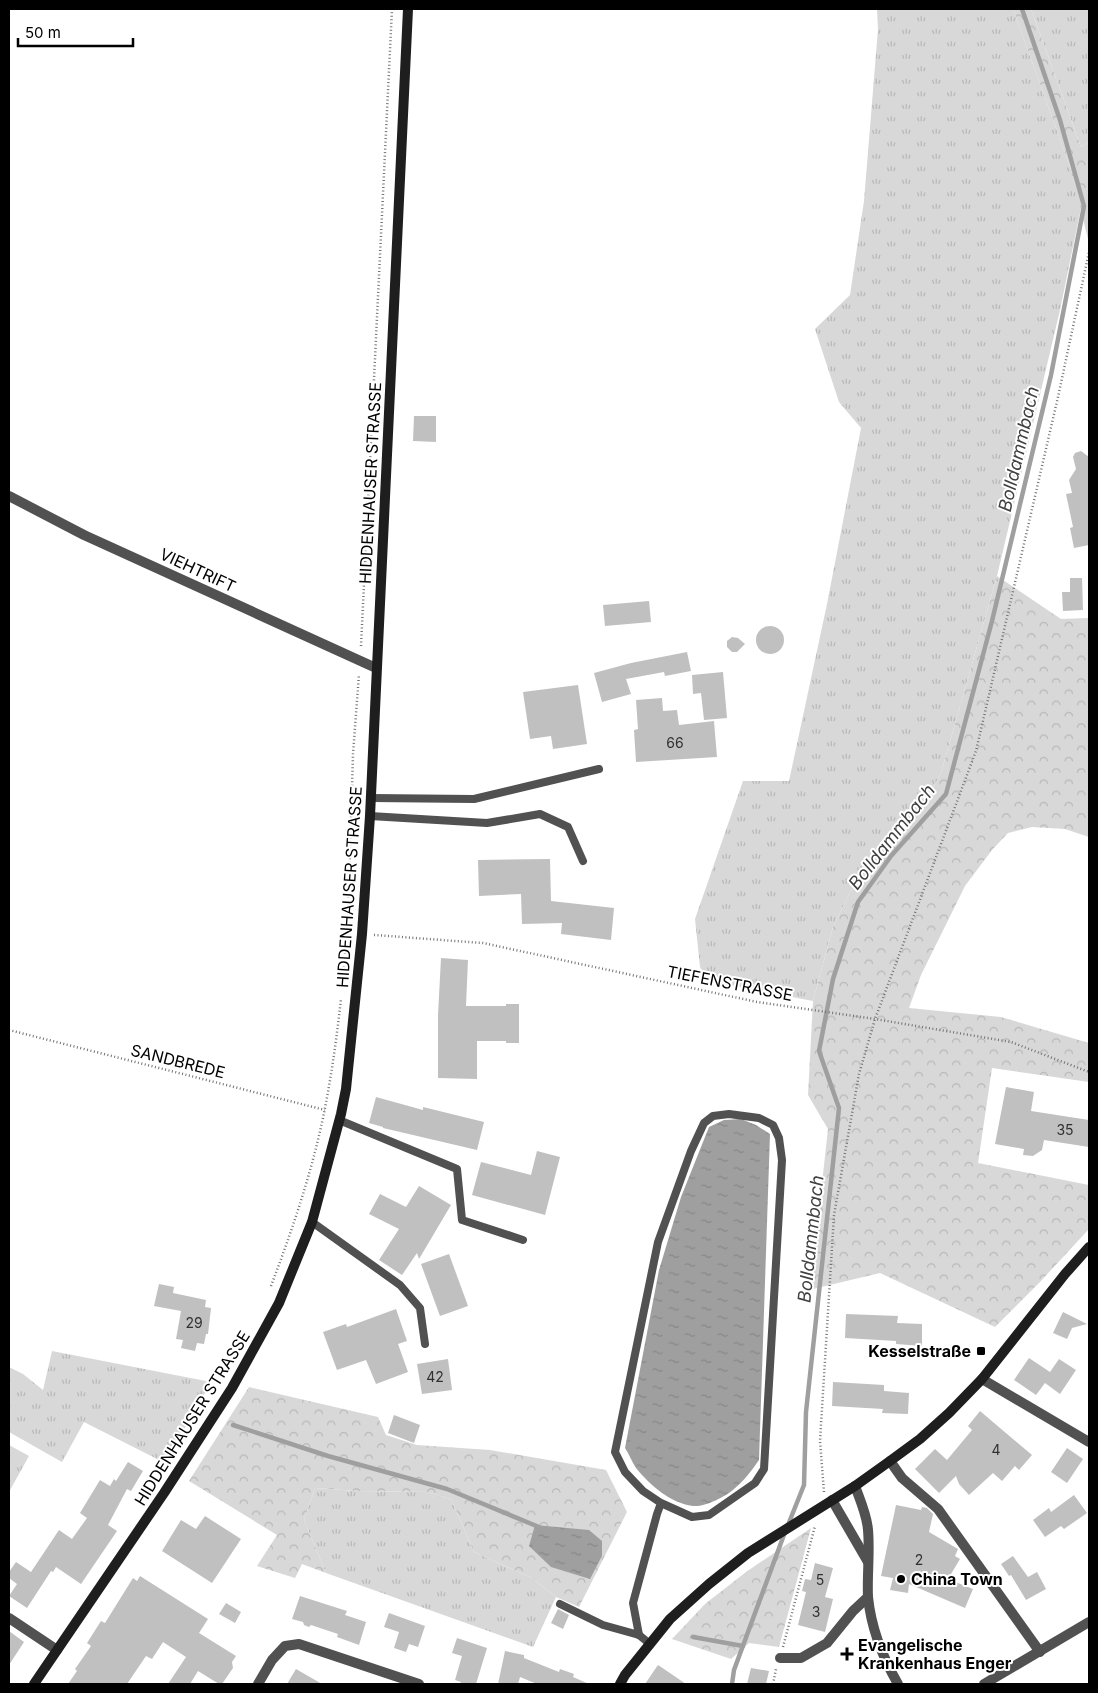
<svg xmlns="http://www.w3.org/2000/svg" width="1098" height="1693" viewBox="0 0 1098 1693" font-family="Inter,sans-serif">
	<style>
		.grass { fill: url(#grass-tufts) }
		.forest { fill: url(#forest-crowns) }
		.water { fill: url(#water-ripples) }
		.lines { fill: none; stroke-linecap: round; stroke-linejoin: round }
		.stream { stroke: #9f9f9f; stroke-width: 4.5 }
		.building { fill: #c0c0c0 }
		.path { stroke: #737373; stroke-width: 2.5; stroke-dasharray: 1 2.5; stroke-linecap: butt }
		.lane { stroke: #515151; stroke-width: 8 }
		.street { stroke: #515151; stroke-width: 10 }
		.secondary { stroke: #1e1e1e; stroke-width: 10 }
		.poi-dot { fill: #000; stroke: #fff; stroke-width: 2 }
		.labels { text-anchor: middle; stroke-width: 4; stroke-linejoin: round; paint-order: stroke }
		.number-label { font-size: 14px; fill: #303030 }
		.street-label { font-size: 16px; fill: #000; stroke: #fff }
		.poi-label { font-size: 16px; font-weight: bold; fill: #000; stroke: #fff; text-anchor: start }
		.water-label { font-size: 18px; font-style: italic; fill: #404040; stroke: #fff }
	</style>
	<defs>
		<pattern id="grass-tufts" width="24" height="20" patternUnits="userSpaceOnUse" patternTransform="scale(1.25)"><rect width="24" height="20" fill="#d8d8d8"/><path d="M3 7l-1-3M5 7V3M7 7l1-3M15 17l-1-3M17 17v-4M19 17l1-3" fill="none" stroke="#b8b8b8"/></pattern>
		<pattern id="forest-crowns" width="20" height="18" patternUnits="userSpaceOnUse" patternTransform="scale(1.25)"><rect width="20" height="18" fill="#d8d8d8"/><path d="M2 6a3 3 0 1 1 6 0M12 15a3 3 0 1 1 6 0" fill="none" stroke="#b8b8b8"/></pattern>
		<pattern id="water-ripples" width="26" height="14" patternUnits="userSpaceOnUse" patternTransform="scale(1.25)"><rect width="26" height="14" fill="#9f9f9f"/><path d="M2 4q2-2 4 0t4 0M15 11q2-2 4 0t4 0" fill="none" stroke="#878787"/></pattern>
	</defs>
	<rect width="100%" height="100%" fill="#fff"/>
	<g class="grass">
		<polygon points="877,9 1013,9 1070,167 1081,208 1060,310 997,576 941,773 917,819 863,866 833,927 813,1001 709,981 700,967 695,919 743,781 789,781 827,604 861,428 839,402 815,329 850,295 864,201 878,29"/>
		<polygon points="1031,9 1089,9 1089,142 1081,147"/>
		<polygon points="52,1351 211,1382 165,1463 84,1422 62,1462 9,1432 9,1367 23,1374 43,1390"/>
		<polygon points="9,1445 29,1456 9,1492"/>
		<polygon points="315,1488 357,1491 426,1492 451,1499 474,1552 532,1578 556,1597 533,1647 326,1573 304,1520"/>
	</g>
	<g class="forest">
		<polygon points="1013,9 1031,9 1081,147 1089,142 1089,243 1070,167"/>
		<polygon points="997,576 1061,619 1089,618 1089,837 1065,829 1032,827 1008,833 992,850 965,886 921,975 909,1008 1001,1017 1089,1043 1089,1082 992,1068 978,1163 1089,1185 1089,1229 1040,1282 995,1327 880,1273 813,1289 815,1247 828,1129 808,1095 813,1001 833,927 863,866 917,819 941,773"/>
		<polygon points="249,1387 378,1417 386,1435 417,1445 490,1450 606,1470 627,1512 579,1607 556,1597 532,1578 474,1552 451,1499 426,1492 357,1491 315,1488 304,1520 326,1573 302,1564 295,1578 257,1566 277,1535 189,1481"/>
		<polygon points="811,1528 779,1647 749,1643 731,1659 672,1639 705,1604 746,1572"/>
	</g>
	<g class="water">
		<path d="M741,1119L756,1125L770,1134L759,1460C752,1470 744,1481 734,1489C725,1497 705,1507 693,1506C670,1503 650,1485 636,1468C632,1462 629,1454 625,1448L659,1270L681,1197L709,1127L724,1120Z"/>
		<polygon points="535,1525 589,1530 602,1541 602,1556 590,1579 551,1567 529,1546"/>
	</g>
	<g class="lines">
		<g class="stream">
			<polyline points="233,1425 328,1456 447,1489 539,1527"/>
			<polyline points="788,1525 804,1485 806,1412 839,1108 819,1051 833,979 858,902 891,856 946,794 992,621 1051,375 1084,206 1060,120 1022,9"/>
			<polyline points="693,1637 743,1646"/>
			<polyline points="732,1684 734,1670 785,1532"/>
		</g>
	</g>
	<g class="building">
		<polygon points="414,416 436,416 436,442 413,441"/>
		<polygon points="1081,451 1089,457 1089,545 1074,548 1070,528 1073,527 1066,494 1072,493 1069,480 1076,469 1073,457 1075,453"/>
		<polygon points="1070,578 1082,578 1083,610 1063,611 1062,592 1070,592"/>
		<polygon points="649,601 651,622 605,626 603,605"/>
		<circle cx="770" cy="640" r="14"/>
		<polygon points="732,637 738,638 745,644 737,652 732,652 727,647 727,641"/>
		<polygon points="687,652 691,671 665,676 664,672 626,679 631,694 602,702 594,673 631,663"/>
		<polygon points="723,672 727,718 704,720 701,693 693,694 692,675"/>
		<polygon points="578,685 587,744 553,749 551,736 530,739 523,692"/>
		<polygon points="662,698 663,711 677,710 679,725 714,721 717,757 636,762 634,730 638,729 636,700"/>
		<polygon points="550,859 551,901 614,908 611,940 561,934 562,923 522,924 521,894 479,896 478,860"/>
		<polygon points="441,958 468,960 466,1006 506,1006 506,1004 519,1004 519,1043 506,1043 506,1041 477,1041 477,1079 438,1078 438,1015"/>
		<polygon points="1006,1087 1034,1092 1031,1111 1089,1120 1089,1147 1044,1140 1042,1150 1033,1156 1023,1155 1024,1149 995,1144"/>
		<polygon points="376,1097 423,1110 423,1107 484,1122 477,1150 383,1128 383,1127 369,1123"/>
		<polygon points="537,1151 560,1157 545,1215 472,1195 481,1162 531,1175"/>
		<polygon points="419,1186 451,1205 419,1259 417,1253 402,1275 379,1260 399,1229 369,1214 380,1194 406,1207"/>
		<polygon points="449,1254 468,1306 440,1316 421,1264"/>
		<polygon points="159,1284 174,1287 173,1293 206,1300 205,1307 211,1308 208,1334 206,1334 204,1344 197,1343 195,1351 181,1348 183,1340 176,1339 181,1311 154,1306"/>
		<polygon points="396,1309 407,1341 398,1344 408,1372 376,1384 366,1360 337,1370 323,1332 346,1324 347,1327"/>
		<polygon points="1063,1312 1087,1324 1072,1328 1067,1339 1053,1333"/>
		<polygon points="846,1314 898,1316 897,1323 922,1324 922,1346 896,1344 896,1341 845,1338"/>
		<polygon points="1029,1358 1050,1372 1059,1359 1076,1370 1060,1394 1045,1383 1036,1395 1014,1380"/>
		<polygon points="448,1359 452,1390 422,1394 417,1364"/>
		<polygon points="833,1382 884,1385 884,1391 909,1393 908,1414 882,1413 883,1409 832,1406"/>
		<polygon points="980,1411 1032,1455 1019,1470 1015,1466 1002,1481 993,1473 969,1495 959,1484 956,1476 939,1493 915,1469 935,1449 947,1460 972,1430 968,1426"/>
		<polygon points="394,1415 420,1425 414,1443 388,1433"/>
		<polygon points="1067,1448 1083,1459 1067,1483 1051,1472"/>
		<polygon points="128,1462 143,1471 131,1491 127,1489 108,1525 117,1531 81,1584 56,1567 53,1572 51,1571 27,1608 9,1596 17,1584 9,1578 9,1572 16,1562 31,1572 59,1530 72,1539 87,1518 80,1513 100,1480 110,1486 114,1479 116,1481"/>
		<polygon points="1074,1495 1087,1513 1064,1529 1061,1526 1045,1537 1033,1520 1049,1508 1051,1512"/>
		<polygon points="896,1505 921,1510 922,1507 927,1508 933,1514 929,1532 958,1549 955,1556 960,1559 948,1579 973,1589 965,1608 909,1584 908,1593 890,1590 893,1578 881,1576"/>
		<polygon points="205,1516 241,1539 212,1583 162,1551 181,1520 196,1529"/>
		<polygon points="1013,1556 1028,1577 1037,1572 1046,1589 1026,1600 1011,1575 1009,1576 1001,1564"/>
		<polygon points="815,1563 833,1568 825,1597 833,1599 825,1632 798,1625 806,1592 802,1591 805,1579 811,1580"/>
		<polygon points="140,1576 208,1619 199,1633 236,1656 232,1662 233,1668 222,1684 219,1684 198,1671 190,1684 168,1684 186,1657 163,1642 152,1659 146,1656 127,1684 68,1684 77,1671 75,1669 91,1646 87,1643 101,1621 105,1623 133,1578 137,1581"/>
		<polygon points="300,1596 347,1611 345,1615 366,1622 359,1645 337,1637 338,1634 311,1625 309,1627 304,1625 303,1622 292,1619"/>
		<polygon points="226,1603 241,1612 235,1623 219,1614"/>
		<polygon points="558,1609 569,1615 563,1629 551,1623"/>
		<polygon points="389,1613 425,1626 418,1647 409,1644 406,1652 394,1648 399,1632 384,1627"/>
		<polygon points="9,1631 24,1642 9,1665"/>
		<polygon points="457,1638 487,1648 476,1684 460,1684 461,1682 455,1680 462,1656 452,1653"/>
		<polygon points="505,1651 524,1655 524,1658 559,1672 560,1669 574,1674 573,1677 589,1684 537,1684 520,1677 518,1684 498,1684"/>
		<polygon points="658,1665 664,1669 686,1684 645,1684"/>
		<polygon points="751,1668 769,1671 766,1684 747,1684"/>
		<polygon points="296,1669 322,1684 287,1684"/>
	</g>
	<g class="lines">
		<g class="path">
			<polyline points="361,646 392,9"/>
			<polyline points="374,935 483,943 757,1002 875,1019 1011,1042 1089,1072"/>
			<polyline points="343,978 348,920 353,754 359,674"/>
			<polyline points="9,1030 325,1110"/>
			<path d="M271,1286C293,1228 313,1169 325,1108C332,1072 337,1035 341,999"/>
			<polyline points="824,1492 820,1441 834,1215 859,1074 875,1019 976,751 1058,397 1089,252"/>
			<polyline points="783,1647 815,1526"/>
			<polyline points="773,1684 776,1669"/>
		</g>
		<g class="lane">
			<polyline points="371,798 474,799 599,769"/>
			<polyline points="370,816 487,823 540,814 568,827 583,861"/>
			<polyline points="339,1120 457,1169 462,1220 523,1240"/>
			<polyline points="312,1222 400,1285 420,1308 425,1344"/>
			<polyline points="560,1604 603,1625 639,1635 650,1644"/>
			<polyline points="639,1635 633,1603 657,1514 661,1503 643,1491 625,1472 615,1452 658,1242 691,1151 704,1123 713,1116 729,1114 759,1118 773,1125 779,1138 782,1160 764,1469 755,1483 709,1515 692,1517 661,1503"/>
		</g>
		<g class="street">
			<polyline points="9,496 84,535 376,668"/>
			<polyline points="982,1379 1089,1442"/>
			<polyline points="890,1461 902,1478 938,1509 1040,1652"/>
			<path d="M855,1486C860,1500 867,1515 868,1530C870,1552 867,1575 868,1597C871,1627 883,1658 898,1684"/>
			<polyline points="832,1500 868,1562"/>
			<polyline points="9,1618 57,1650"/>
			<polyline points="780,1658 801,1658 827,1643 853,1611 868,1597"/>
			<polyline points="258,1684 272,1660 285,1646 299,1644 419,1684"/>
			<polyline points="984,1684 1089,1622"/>
		</g>
		<g class="secondary">
			<polyline points="34,1684 164,1493 232,1388 279,1303 312,1222 341,1114 346,1089 362,934 370,816 408,9"/>
			<polyline points="620,1684 625,1675 670,1619 709,1584 748,1553 855,1486 890,1461 920,1439 949,1413 982,1379 1065,1274 1089,1247"/>
		</g>
	</g>
	<g class="poi-dot">
		<rect x="976" y="1346" width="10" height="10" rx="2.5"/>
		<circle cx="901" cy="1579" r="5"/>
		<path d="M844.5 1646.5h5v5h5v5h-5v5h-5v-5h-5v-5h5z"/>
	</g>
	<g class="labels">
		<g class="number-label">
			<text x="675" y="748">66</text>
			<text x="1065" y="1135">35</text>
			<text x="194" y="1328">29</text>
			<text x="435" y="1382">42</text>
			<text x="996" y="1455">4</text>
			<text x="919" y="1565">2</text>
			<text x="820" y="1585">5</text>
			<text x="816" y="1617">3</text>
		</g>
		<g class="street-label">
			<text transform="translate(370 483) rotate(-87)" y="6">HIDDENHAUSER STRASSE</text>
			<text transform="translate(198 570) rotate(25)" y="6">VIEHTRIFT</text>
			<text transform="translate(349 887) rotate(-86)" y="6">HIDDENHAUSER STRASSE</text>
			<text transform="translate(730 983) rotate(11)" y="6">TIEFENSTRASSE</text>
			<text transform="translate(178 1061) rotate(14)" y="6">SANDBREDE</text>
			<text transform="translate(192 1418) rotate(-58)" y="6">HIDDENHAUSER STRASSE</text>
		</g>
		<g class="poi-label">
			<text x="971" y="1357" text-anchor="end">Kesselstraße</text>
			<text x="911" y="1585">China Town</text>
			<text x="858" y="1651">Evangelische<tspan x="858" dy="18">Krankenhaus Enger</tspan></text>
		</g>
		<g class="water-label">
			<text transform="translate(1019 449) rotate(-77)" y="6">Bolldammbach</text>
			<text transform="translate(892 837) rotate(-52)" y="6">Bolldammbach</text>
			<text transform="translate(811 1239) rotate(-84)" y="6">Bolldammbach</text>
		</g>
	</g>
	<rect width="1098" height="1693" fill="none" stroke="#000000" stroke-width="20"/>
	<path d="M18 38v8h115v-8" fill="none" stroke="#000000" stroke-width="2.5"/>
	<text x="25" y="38" font-size="15" fill="#000000" stroke="#ffffff" stroke-width="4" paint-order="stroke">50 m</text>
</svg>
